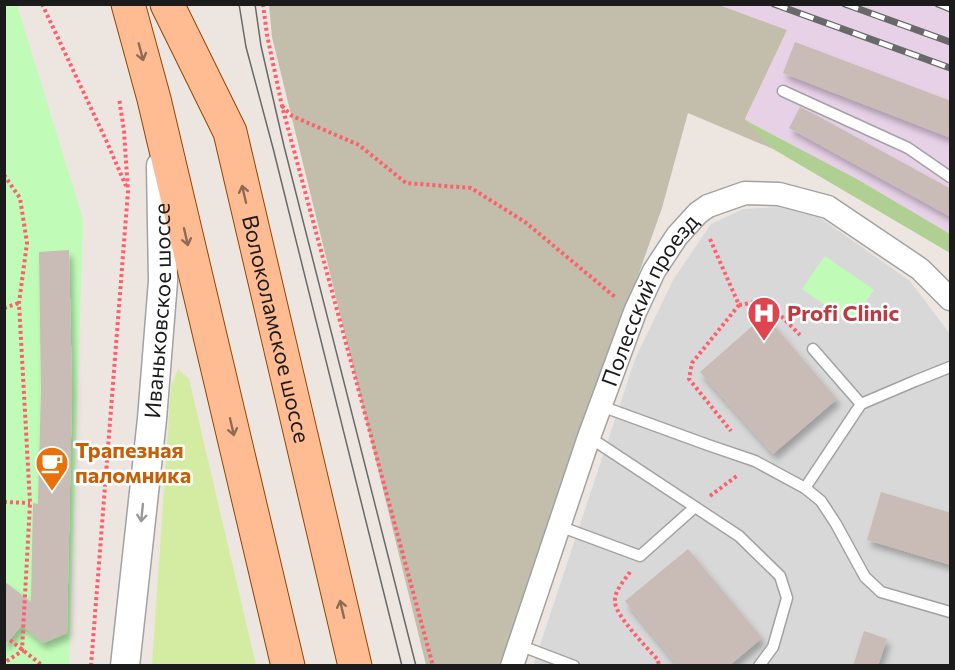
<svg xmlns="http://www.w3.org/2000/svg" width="955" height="670" viewBox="0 0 955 670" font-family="Commissioner,sans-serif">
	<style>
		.residential { fill: #d9d8d8 }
		.industrial { fill: #e7d1e7 }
		.construction { fill: #c2beab }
		.grass { fill: #d4eca2 }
		.forest { fill: #b0cf92 }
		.park { fill: #c0fcb8 }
		.building { fill: #c9bbb6; filter: url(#shadow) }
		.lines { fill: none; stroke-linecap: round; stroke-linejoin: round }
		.service-casing { stroke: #a2a2a2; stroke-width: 13 }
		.minor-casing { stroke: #a2a2a2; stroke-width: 25 }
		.tertiary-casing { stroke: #a2a2a2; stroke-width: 31 }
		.primary-casing { stroke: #924600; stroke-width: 35 }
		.path { stroke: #ff5f6d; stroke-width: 4; stroke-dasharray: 3 3; stroke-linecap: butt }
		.service { stroke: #fff; stroke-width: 10 }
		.minor { stroke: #fff; stroke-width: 22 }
		.tertiary { stroke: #fff; stroke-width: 28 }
		.primary { stroke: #ffbc93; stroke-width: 33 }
		.tram { stroke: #696969; stroke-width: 1.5 }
		.rail-casing { stroke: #696969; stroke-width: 7 }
		.rail { stroke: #fff; stroke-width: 4.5; stroke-dasharray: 14; stroke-linecap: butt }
		.oneway { stroke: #8d6c57 }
		.oneway2 { stroke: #989898 }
		.labels { text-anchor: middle; stroke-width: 5; stroke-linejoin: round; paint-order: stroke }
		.street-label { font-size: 22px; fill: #1b1b1b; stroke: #fff }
		.health-label { font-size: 22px; font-weight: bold; fill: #be3a42; stroke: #fff; text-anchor: start }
		.food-label { font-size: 22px; font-weight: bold; fill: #c56008; stroke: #fff; text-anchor: start }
	</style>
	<defs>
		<filter id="shadow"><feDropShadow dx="3.5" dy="6" stdDeviation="3" flood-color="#0004"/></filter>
	</defs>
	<rect width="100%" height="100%" fill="#ede6e0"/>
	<polygon class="residential" points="779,207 819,217 910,281 950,334 950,665 533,666 635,359 673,280 711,224 743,209"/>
	<polygon class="industrial" points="719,5 950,5 950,234 857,179 745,120 787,30"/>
	<polygon class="construction" points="269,5 719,5 787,30 745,119 773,149 688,113 662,208 500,665 426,665 272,37"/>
	<polygon class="grass" points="178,369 189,379 256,665 152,665 171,386"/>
	<polygon class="forest" points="745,120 857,179 950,234 950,253 773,149"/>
	<g class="park">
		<polygon points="4,5 17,5 83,219 69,665 5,665"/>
		<polygon points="825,256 874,290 851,323 802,289"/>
	</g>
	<g class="building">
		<polygon points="795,42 951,101 951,138 783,73"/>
		<polygon points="800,107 814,114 951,189 951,217 789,128"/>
		<polygon points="69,250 72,391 67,633 43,643 22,625 4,646 4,581 31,602 33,503 38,504 41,390 39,252"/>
		<polygon points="765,315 837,399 773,454 700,372"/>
		<polygon points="881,492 951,513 951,565 867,540"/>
		<polygon points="688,549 762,638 729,666 678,666 625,601"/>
		<polygon points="864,631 887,639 878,666 853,666"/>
	</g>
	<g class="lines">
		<g class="service-casing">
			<g id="service">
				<polyline points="783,91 908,148 950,177"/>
				<polyline points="813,349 861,404"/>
				<polyline points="601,406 708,445 755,461 805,488 861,404 915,381 950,367"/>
				<polyline points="589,437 739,536 780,576 787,598 773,647 759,666"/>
				<polyline points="805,488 821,501 836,524 865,577 881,592 950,612"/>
				<polyline points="559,526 640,556 695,507"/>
				<polyline points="519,645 574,666"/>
			</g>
		</g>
		<g class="minor-casing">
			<g id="minor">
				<path id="s1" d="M512,666L589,437L635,312L654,271L677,236L698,213L708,206L745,193L779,194L828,207L920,269L950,299"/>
			</g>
		</g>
		<g class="tertiary-casing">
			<g id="tertiary">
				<path id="s2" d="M125,666L152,419L163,281L161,166"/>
			</g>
		</g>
		<g class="primary-casing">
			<g id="primary">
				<polyline points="128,4 154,99 288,666"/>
				<path id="s3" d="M167,4L230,132L355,666"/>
			</g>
		</g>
		<g class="path">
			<polyline points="42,4 106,140 126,186"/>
			<polyline points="263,4 267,35 282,106 433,666"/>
			<polyline points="282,106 292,116 359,145 406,183 471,188 525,222 615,297"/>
			<polyline points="4,175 20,198 27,243 19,303 30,503 22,651 4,663"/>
			<polyline points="710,239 739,305 692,363 689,379 731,431"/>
			<polyline points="739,305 761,301 771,306 800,335"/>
			<polyline points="4,308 19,303"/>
			<polyline points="710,496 738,475"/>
			<polyline points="4,502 30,503"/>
			<path d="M630,572C624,581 614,591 615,602C615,615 648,649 658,660L659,666"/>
			<polyline points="10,640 43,666"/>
			<polyline points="91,666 128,191 124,131 119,98"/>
		</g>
		<use href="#service" class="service"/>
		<use href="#minor" class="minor"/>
		<use href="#tertiary" class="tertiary"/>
		<use href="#primary" class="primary"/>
		<g class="tram">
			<polyline points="239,4 246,47 273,148 402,666"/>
			<polyline points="255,4 261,46 284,146 416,666"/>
		</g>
		<g class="rail-casing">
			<g id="rail">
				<polyline points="774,4 950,68"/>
				<polyline points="845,4 950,42"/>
				<polyline points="938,4 950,9"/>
			</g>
		</g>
		<use href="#rail" class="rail"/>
	</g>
	<defs><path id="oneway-shaft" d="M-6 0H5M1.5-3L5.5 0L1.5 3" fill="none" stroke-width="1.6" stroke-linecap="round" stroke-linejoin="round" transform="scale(1.5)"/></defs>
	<g class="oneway">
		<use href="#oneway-shaft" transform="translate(141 52) rotate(75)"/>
		<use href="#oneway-shaft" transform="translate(244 194) rotate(-103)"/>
		<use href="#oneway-shaft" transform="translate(186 237) rotate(77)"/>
		<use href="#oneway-shaft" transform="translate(232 427) rotate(77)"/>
		<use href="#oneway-shaft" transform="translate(342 609) rotate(-103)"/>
	</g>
	<use class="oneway2" href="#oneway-shaft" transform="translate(142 513) rotate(96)"/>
	<defs>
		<g id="hospital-pin" transform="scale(1.725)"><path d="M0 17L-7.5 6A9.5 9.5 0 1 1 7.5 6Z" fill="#e0444e" stroke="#fff"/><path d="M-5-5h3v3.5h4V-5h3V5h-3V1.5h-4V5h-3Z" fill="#fff"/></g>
		<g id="cafe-pin" transform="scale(1.725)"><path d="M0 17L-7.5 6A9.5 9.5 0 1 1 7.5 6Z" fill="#e8710a" stroke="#fff"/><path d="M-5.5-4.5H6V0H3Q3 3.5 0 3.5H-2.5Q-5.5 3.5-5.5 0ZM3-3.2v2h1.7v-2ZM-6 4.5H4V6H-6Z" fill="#fff"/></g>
	</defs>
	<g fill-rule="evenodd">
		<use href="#hospital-pin" x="764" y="313"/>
		<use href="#cafe-pin" x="52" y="463"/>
	</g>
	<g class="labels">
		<g class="street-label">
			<text dy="8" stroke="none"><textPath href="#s1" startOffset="392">Полесский проезд</textPath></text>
			<text dy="8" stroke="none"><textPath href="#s2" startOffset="357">Иваньковское шоссе</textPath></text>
			<text dy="8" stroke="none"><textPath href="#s3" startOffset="345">Волоколамское шоссе</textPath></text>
		</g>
		<g class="health-label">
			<text x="787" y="321">Profi Clinic</text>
		</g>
		<g class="food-label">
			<text x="75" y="458">Трапезная<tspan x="75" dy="25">паломника</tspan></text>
		</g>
	</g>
	<rect width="955" height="670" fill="none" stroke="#1b1b1b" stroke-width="12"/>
</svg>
